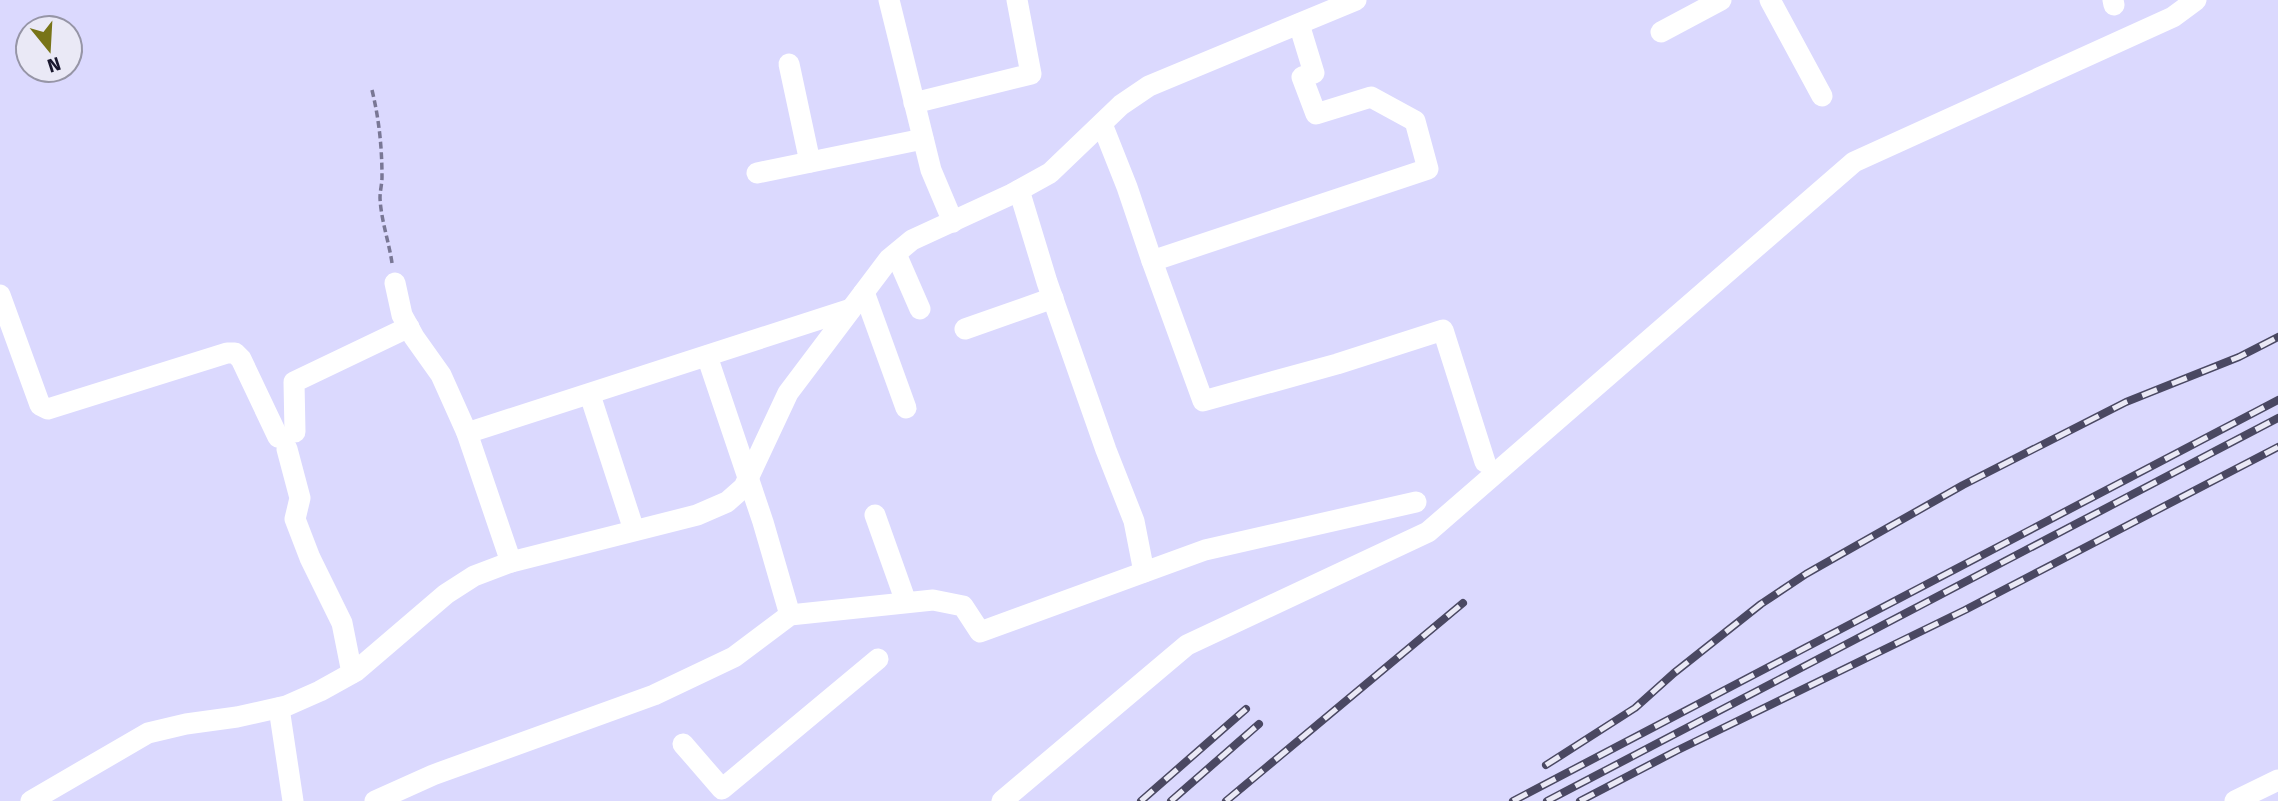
<svg xmlns="http://www.w3.org/2000/svg" width="2278" height="801" viewBox="0 0 2278 801" font-family="'Fira Sans',sans-serif">
	<style>
		.lines { fill: none; stroke-linecap: round; stroke-linejoin: round }
		.path { stroke: #797795; stroke-width: 3.5; stroke-dasharray: 7 3.5; stroke-linecap: butt }
		.minor { stroke: #fff; stroke-width: 21 }
		.rail-casing { stroke: #4a4862; stroke-width: 8 }
		.rail { stroke: #eae9f6; stroke-width: 5; stroke-dasharray: 16; stroke-linecap: butt }
	</style>
	<rect width="100%" height="100%" fill="#dbd9fe"/>
	<g class="lines">
		<path class="path" d="M372,90C379,119 382,147 382,177C382,184 380,191 380,198C381,220 389,242 392,263"/>
		<g class="minor">
			<polyline points="889,0 931,170 953,222"/>
			<polyline points="1770,0 1822,96"/>
			<polyline points="2113,0 2114,5"/>
			<polyline points="1661,32 1721,0"/>
			<polyline points="789,64 810,162"/>
			<polyline points="914,103 1031,74 1017,0"/>
			<polyline points="1102,124 1127,187 1152,261 1428,169 1415,121 1371,97 1316,114 1302,77 1314,73 1299,24"/>
			<polyline points="757,173 923,139"/>
			<polyline points="1019,190 1047,282 1106,450 1134,521 1144,572"/>
			<polyline points="896,254 920,309"/>
			<polyline points="1152,261 1203,401 1337,364 1443,330 1485,462"/>
			<polyline points="395,283 402,315 414,337 441,375 467,433 511,562"/>
			<polyline points="864,292 906,408"/>
			<polyline points="0,295 40,405 48,409 227,353 235,353 241,359 278,437"/>
			<polyline points="965,329 1053,298"/>
			<polyline points="707,356 763,522 790,615"/>
			<polyline points="590,395 634,530"/>
			<polyline points="295,432 294,382 409,327"/>
			<polyline points="467,433 851,309"/>
			<polyline points="287,449 300,498 295,519 310,558 342,623 352,673"/>
			<polyline points="875,515 906,602"/>
			<polyline points="279,708 293,801"/>
			<polyline points="683,744 722,789 878,659"/>
			<polyline points="31,801 148,733 186,724 237,717 286,706 320,691 356,671 446,594 474,576 511,562 697,515 727,502 744,487 788,393 889,259 912,240 1012,194 1050,173 1121,105 1149,86 1356,0"/>
			<polyline points="375,801 433,775 654,695 734,657 790,615 933,600 963,606 980,632 1205,550 1416,502"/>
			<polyline points="1002,801 1187,645 1428,532 1854,162 2173,17 2196,0"/>
			<polyline points="2235,801 2278,780"/>
		</g>
		<g class="rail-casing">
			<g id="rail">
				<polyline points="1546,765 1635,708 1674,673 1761,604 1806,574 1963,485 2126,402 2239,357 2278,337"/>
				<polyline points="1141,801 1246,709"/>
				<polyline points="1171,801 1259,724"/>
				<polyline points="1226,801 1463,603"/>
				<polyline points="1513,801 2278,400"/>
				<polyline points="1547,801 2278,418"/>
				<polyline points="1580,801 1676,751 1965,610 2278,447"/>
			</g>
		</g>
		<use href="#rail" class="rail"/>
	</g>
	<g transform="translate(49 49) rotate(162)"><circle r="33" fill="#eae9f6" stroke="#9695a6" stroke-width="2"/>
	<path d="M0-5L12 26L0 18L-12 26Z" fill="#787418"/>
	<text y="-10" font-size="19" font-weight="bold" text-anchor="middle" fill="#19172d">N</text>
	</g>
</svg>
